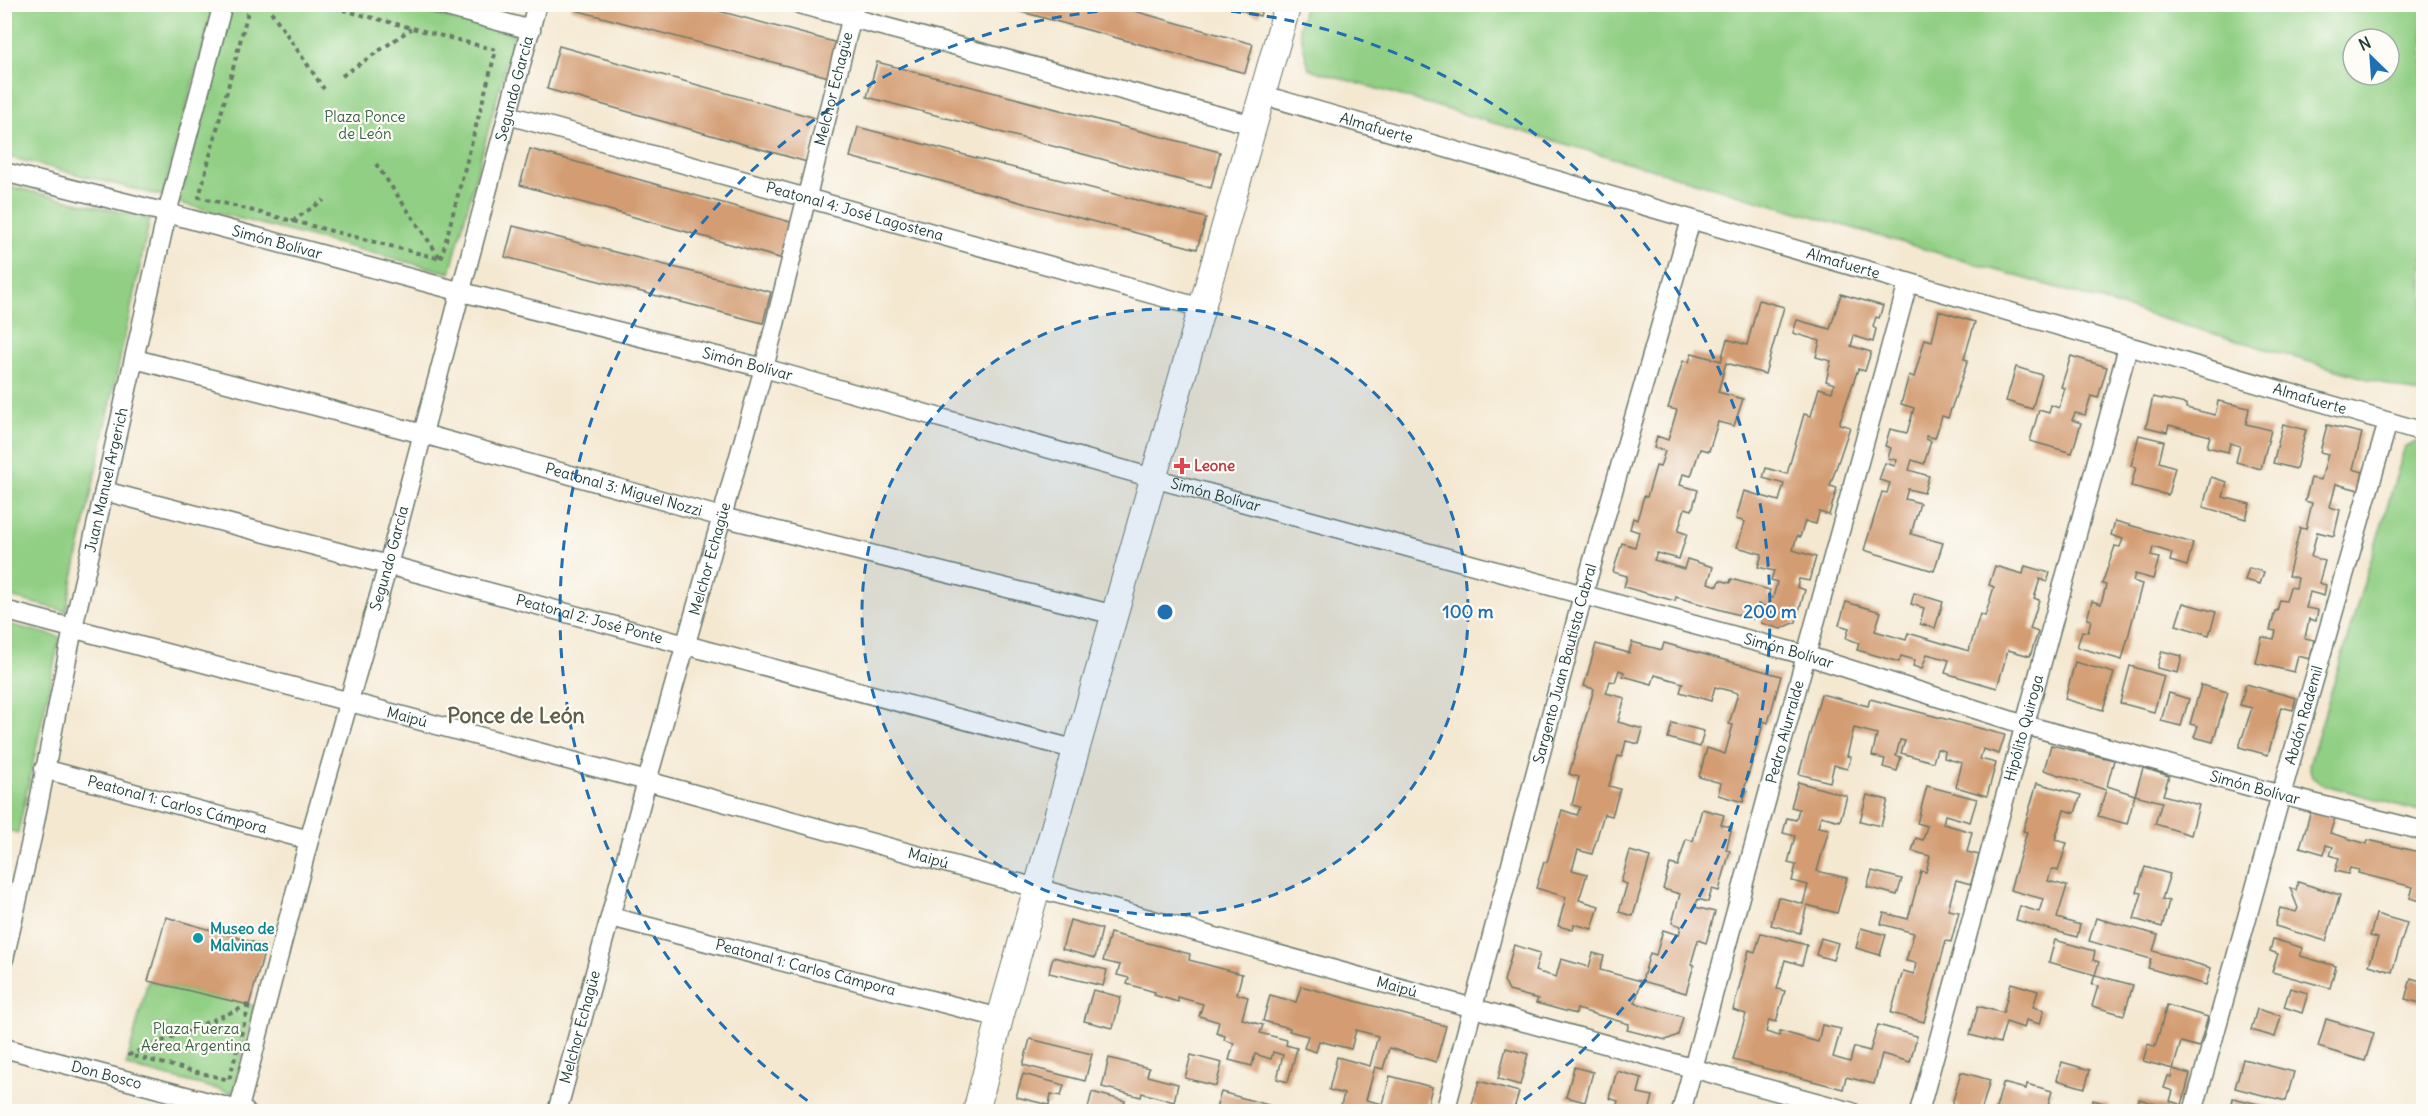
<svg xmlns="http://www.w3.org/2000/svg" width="2428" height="1116" viewBox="0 0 2428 1116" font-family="Delius,sans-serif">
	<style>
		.green { fill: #91cf84; stroke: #58865c; stroke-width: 1.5; fill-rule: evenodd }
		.building { fill: #d39c72 }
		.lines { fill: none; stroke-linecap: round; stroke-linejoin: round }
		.street-casing { stroke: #6a796b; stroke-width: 21 }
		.secondary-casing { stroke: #6a796b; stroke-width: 28 }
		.path { stroke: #6a796b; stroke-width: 4; stroke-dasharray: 4.5 4.5; stroke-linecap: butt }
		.street { stroke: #fff; stroke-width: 18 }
		.secondary { stroke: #fff; stroke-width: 26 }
		.ring { fill: none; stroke: #1f6fb2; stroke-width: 3; stroke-dasharray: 10 8 }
		.health-dot { fill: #e0444e; stroke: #fdfcf7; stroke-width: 2 }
		.culture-dot { fill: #0f9aa8; stroke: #fdfcf7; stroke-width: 2 }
		.labels { text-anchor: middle; stroke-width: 4.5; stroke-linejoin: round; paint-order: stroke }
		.street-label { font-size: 15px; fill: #1f3d34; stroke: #fdfcf7 }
		.park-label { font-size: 15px; fill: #3c6248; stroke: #fdfcf7 }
		.health-label { font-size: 15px; font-weight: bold; fill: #be3a42; stroke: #fdfcf7; text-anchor: start }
		.culture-label { font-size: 15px; font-weight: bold; fill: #0d838f; stroke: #fdfcf7; text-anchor: start }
		.district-label { font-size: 21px; font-weight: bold; fill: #5e5e4a; stroke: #fdfcf7 }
		.centre { fill: #1f6fb2; stroke: #fdfcf7; stroke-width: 3 }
		.ring-label { font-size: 18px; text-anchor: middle; font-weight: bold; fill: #1f6fb2; stroke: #fdfcf7; stroke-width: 4.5; stroke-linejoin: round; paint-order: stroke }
	</style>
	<rect width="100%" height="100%" fill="#fdfcf7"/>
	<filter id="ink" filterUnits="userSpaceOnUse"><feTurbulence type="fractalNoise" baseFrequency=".0167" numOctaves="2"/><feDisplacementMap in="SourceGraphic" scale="12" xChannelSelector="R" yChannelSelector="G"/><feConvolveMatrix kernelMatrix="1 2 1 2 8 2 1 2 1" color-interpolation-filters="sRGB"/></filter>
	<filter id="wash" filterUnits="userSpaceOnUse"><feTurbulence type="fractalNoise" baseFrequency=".008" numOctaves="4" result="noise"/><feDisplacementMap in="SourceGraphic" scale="24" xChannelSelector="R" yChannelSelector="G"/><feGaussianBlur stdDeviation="1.35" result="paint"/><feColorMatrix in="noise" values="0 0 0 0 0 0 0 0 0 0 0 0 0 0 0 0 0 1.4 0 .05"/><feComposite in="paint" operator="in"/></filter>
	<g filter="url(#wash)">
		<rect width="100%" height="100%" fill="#f4e8d1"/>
		<g class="green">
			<path d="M1305,4L2423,5V395L1309,69L1299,28ZM2353,39H2389V75H2353Z"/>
			<polygon points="4,5 214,5 162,196 5,156"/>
			<polygon points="232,5 398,5 514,34 450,273 179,203"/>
			<polygon points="4,185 150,219 66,611 5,596"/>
			<polygon points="2420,440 2424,441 2423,812 2321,784 2312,777 2309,765 2405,447"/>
			<polygon points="4,623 60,637 18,833 5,829"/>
			<polygon points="148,981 255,1006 233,1093 126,1066"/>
		</g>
		<g id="blocks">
			<g class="building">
				<polygon points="572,4 693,4 838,43 829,77 571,9"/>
				<polygon points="993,4 1109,4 1253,44 1245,73"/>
				<polygon points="1222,4 1263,4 1260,16"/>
				<polygon points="559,46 819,119 807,162 547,89"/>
				<polygon points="877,62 1220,152 1211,188 867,97"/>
				<polygon points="858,127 1206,218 1197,249 850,157"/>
				<polygon points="530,149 794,223 783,259 520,185"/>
				<polygon points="513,226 771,292 763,323 505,257"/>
				<polygon points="1841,294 1883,306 1879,318 1876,317 1873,327 1876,329 1873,342 1854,336 1851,346 1871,352 1865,371 1858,369 1839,424 1850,427 1830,486 1837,488 1829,515 1819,512 1816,524 1805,521 1800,537 1797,536 1793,550 1816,557 1809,581 1799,579 1797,587 1805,590 1796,622 1781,629 1761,623 1765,606 1758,604 1753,619 1676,597 1675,601 1624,587 1627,576 1613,572 1622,543 1635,547 1639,532 1630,529 1633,518 1637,520 1644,496 1647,497 1656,466 1660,467 1665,451 1654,448 1657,436 1668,440 1677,410 1668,408 1683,361 1689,362 1692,353 1721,361 1727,339 1747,345 1759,300 1784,307 1765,374 1726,363 1718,392 1743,399 1734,426 1718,422 1709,451 1700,449 1691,476 1683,474 1680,485 1698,490 1692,510 1685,508 1678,531 1687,534 1679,559 1657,553 1654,560 1684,569 1687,559 1713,567 1708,583 1718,586 1720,580 1730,583 1731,579 1770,590 1768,597 1773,598 1777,582 1771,580 1774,571 1758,567 1762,554 1737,547 1745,522 1736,519 1744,491 1779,501 1784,484 1763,478 1766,468 1787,474 1804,414 1811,416 1819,388 1832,392 1834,384 1826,381 1831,361 1816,357 1820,341 1793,333 1797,320 1830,329"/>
				<polygon points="1939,311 1975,322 1964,359 1968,360 1948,418 1942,416 1935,438 1926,436 1926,439 1931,441 1924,464 1912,460 1909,470 1929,476 1924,493 1908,489 1905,499 1920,503 1911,534 1943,543 1934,571 1864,550 1882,492 1887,493 1890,483 1879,480 1885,463 1895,466 1897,460 1888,458 1891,448 1885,446 1890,429 1907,433 1914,408 1901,404 1909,375 1914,377 1925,339 1932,341"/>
				<polygon points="2071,356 2107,367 2098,398 2091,396 2085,415 2075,413 2072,420 2081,423 2072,453 2030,441 2039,410 2049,413 2051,405 2059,408 2065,388 2061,387"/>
				<polygon points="2016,367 2042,375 2032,409 2006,401"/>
				<polygon points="2153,397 2186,404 2186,408 2215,415 2218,401 2249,408 2246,424 2271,430 2261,469 2236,462 2240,446 2230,443 2228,452 2207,447 2210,436 2169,425 2167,432 2146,427"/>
				<polygon points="2283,424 2306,430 2296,469 2273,463"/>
				<polygon points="2327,425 2362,433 2353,469 2363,472 2359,490 2336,484 2330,507 2340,510 2334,536 2317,532 2311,557 2325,561 2319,583 2326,585 2324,596 2310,592 2306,608 2318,610 2316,621 2309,619 2305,638 2314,640 2310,659 2298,656 2294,672 2256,663 2262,637 2274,639 2276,631 2270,630 2275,611 2277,611 2280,600 2286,601 2290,587 2296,588 2298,578 2288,576 2300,528 2306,529 2312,503 2305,501 2311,478 2321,480 2328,454 2320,452"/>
				<polygon points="2139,435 2164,441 2159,462 2175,467 2168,495 2131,486 2136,467 2131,466"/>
				<polygon points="2211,477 2227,482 2223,497 2250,504 2246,519 2203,507"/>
				<polygon points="2115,521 2193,543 2187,566 2170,561 2172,553 2153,547 2151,556 2159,558 2153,579 2135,574 2133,581 2142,584 2122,660 2077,647 2082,631 2088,632 2091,620 2087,619 2092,601 2101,604 2106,585 2102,584 2115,546 2120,547 2123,539 2111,535"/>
				<polygon points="1995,566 2023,574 2025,566 2050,573 2047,582 2040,579 2034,598 2039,600 2030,629 2038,632 2030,656 2008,650 1997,688 1945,673 1949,660 1927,654 1922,669 1913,666 1915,660 1901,656 1899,662 1857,650 1859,643 1846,638 1849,628 1839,625 1846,602 1881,612 1875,631 1906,640 1908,633 1969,651 1980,614 1985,616 1994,587 1989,585"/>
				<polygon points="2249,568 2264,572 2260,584 2245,580"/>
				<polygon points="1914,593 1943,602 1935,628 1920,624 1924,608 1911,604"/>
				<polygon points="2183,603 2216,612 2209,635 2176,625"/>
				<polygon points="1632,642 1662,650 1664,643 1781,676 1768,723 1764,721 1744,790 1747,791 1743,802 1718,795 1721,783 1699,777 1707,748 1725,754 1733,725 1729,724 1738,693 1715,687 1711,701 1680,692 1683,683 1655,675 1652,684 1623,676 1624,672 1619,670 1615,682 1610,681 1606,693 1625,698 1618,722 1643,729 1639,744 1626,741 1622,757 1618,756 1609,786 1620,789 1612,816 1604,814 1592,854 1578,850 1572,870 1587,874 1579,900 1599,906 1592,929 1574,924 1573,930 1558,926 1566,897 1536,888 1544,862 1547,862 1562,810 1577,815 1580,807 1572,805 1579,777 1569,774 1594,689 1584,686 1596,644 1629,653"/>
				<polygon points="2162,651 2182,656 2178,673 2157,668"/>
				<polygon points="2075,662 2114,673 2103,710 2065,699"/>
				<polygon points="2130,666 2164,676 2154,712 2120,703"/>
				<polygon points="2246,684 2296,698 2293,710 2281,707 2268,755 2239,747 2252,708 2240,705"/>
				<polygon points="2201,685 2228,692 2213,742 2194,737 2198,726 2190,724"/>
				<polygon points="2169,693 2189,699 2181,726 2161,721"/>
				<polygon points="1821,694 1868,706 1870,699 2005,735 1999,754 1983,749 1980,759 1996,763 1987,796 1956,787 1962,763 1944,758 1945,751 1937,749 1933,762 1901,753 1905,741 1900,740 1896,756 1901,757 1897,771 1883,767 1885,759 1872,756 1877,734 1854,728 1847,756 1851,757 1847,769 1834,765 1830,782 1799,774"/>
				<polygon points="1672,723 1704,731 1700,747 1668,738"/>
				<polygon points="2051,745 2114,760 2107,786 2135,795 2127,824 2098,816 2106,790 2044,770"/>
				<polygon points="2143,768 2169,776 2163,795 2199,805 2191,835 2155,824 2162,802 2135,795"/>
				<polygon points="1798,782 1847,796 1840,821 1821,816 1818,827 1829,829 1817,871 1847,878 1837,913 1807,905 1800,933 1771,925 1778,897 1803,904 1808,885 1792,881 1796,865 1788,863 1795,836 1783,833 1787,818 1796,820 1799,809 1791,807"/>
				<polygon points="2037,783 2081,795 2075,813 2064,810 2055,840 2067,843 2058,871 2052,869 2048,881 2067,886 2057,918 2080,925 2077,937 2016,920 2020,906 2039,912 2043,899 2010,890 2027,832 2023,831"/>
				<polygon points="1927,786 1977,799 1970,822 1945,815 1943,824 1972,832 1967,852 1979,855 1971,884 1956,880 1948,910 1959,912 1951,942 1946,941 1924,1022 1891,1013 1903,971 1914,974 1916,963 1906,961 1914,933 1881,924 1884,913 1908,919 1921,871 1926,872 1930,856 1912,851 1916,838 1923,840 1927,826 1917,823"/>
				<polygon points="1867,795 1888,800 1881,826 1860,821"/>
				<polygon points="1702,809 1724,815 1721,825 1732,827 1726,850 1730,851 1719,891 1712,889 1708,902 1698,899 1695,907 1715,912 1706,943 1698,940 1691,964 1694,965 1686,993 1642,981 1650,953 1656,955 1663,930 1679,935 1681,926 1672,923 1680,894 1663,889 1670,864 1678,866 1686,839 1693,841"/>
				<polygon points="2311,811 2335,818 2330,833 2367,844 2368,840 2423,853 2419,868 2424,870 2424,902 2410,898 2413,887 2358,873 2359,870 2350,868 2348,874 2335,871 2339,858 2330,855 2333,847 2326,845 2324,854 2300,847"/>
				<polygon points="1630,851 1650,857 1633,916 1619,912 1627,884 1621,882"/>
				<polygon points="2145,867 2170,874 2162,899 2169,901 2162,927 2134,919 2142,893 2137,892"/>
				<polygon points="1872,871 1902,879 1897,895 1867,887"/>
				<polygon points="2298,882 2340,895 2326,941 2275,926 2280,908 2296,912 2298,908 2290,888 2296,890"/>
				<polygon points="2376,914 2407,923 2392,972 2369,965 2378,938 2370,936"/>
				<polygon points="166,917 266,946 249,1005 148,981"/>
				<polygon points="2096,918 2158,935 2153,951 2211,968 2206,985 2148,968 2151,959 2089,941"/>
				<polygon points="1070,920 1102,929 1095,958 1062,949"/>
				<polygon points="1861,928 1886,935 1880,955 1856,948"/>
				<polygon points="1110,933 1190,954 1189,960 1242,974 1237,994 1248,997 1242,1019 1263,1025 1260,1033 1287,1040 1286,1045 1297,1048 1288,1082 1277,1079 1283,1055 1273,1052 1271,1059 1255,1054 1252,1066 1229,1060 1234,1043 1224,1040 1225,1036 1216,1033 1219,1022 1199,1016 1203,1004 1178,997 1178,1002 1154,995 1155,992 1127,984 1129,978 1117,975 1120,965 1103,961"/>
				<polygon points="1761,933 1807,945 1802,965 1785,960 1777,989 1785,991 1776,1022 1769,1020 1766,1032 1779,1036 1780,1031 1818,1042 1822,1025 1841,1029 1833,1057 1850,1062 1854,1047 1870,1051 1878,1025 1917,1036 1910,1062 1882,1054 1874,1084 1846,1077 1843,1089 1733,1060 1746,1014 1733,1010 1749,950 1755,952"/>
				<polygon points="1821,938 1838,943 1833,960 1816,955"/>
				<polygon points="2273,939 2303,948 2300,956 2336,966 2330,988 2272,972 2278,954 2270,951"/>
				<polygon points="2055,940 2095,951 2093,960 2099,962 2095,975 2049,962"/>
				<polygon points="1514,945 1540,953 1535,971 1556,977 1561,959 1589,967 1593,953 1604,956 1600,970 1641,981 1635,1003 1683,1017 1678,1035 1666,1040 1627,1030 1629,1024 1577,1009 1576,1014 1536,1003 1538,999 1509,991 1504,981"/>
				<polygon points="1053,957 1107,970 1103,986 1049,973"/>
				<polygon points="2095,975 2133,985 2124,1015 2092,1006 2098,986 2092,985"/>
				<polygon points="2411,978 2424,982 2424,1004 2405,999"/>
				<polygon points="2011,983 2038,991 2033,1007 2044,1010 2040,1024 2026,1020 2024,1028 2006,1022 2000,1043 1970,1035 1978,1006 2003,1013"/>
				<polygon points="1301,986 1446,1026 1436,1062 1389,1048 1383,1069 1375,1067 1366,1100 1383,1104 1390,1076 1432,1087 1426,1112 1339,1112 1344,1094 1329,1090 1337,1057 1370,1066 1378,1036 1356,1030 1351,1049 1319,1041 1316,1052 1304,1048 1308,1036 1289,1031 1290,1028 1263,1021 1270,995 1296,1002"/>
				<polygon points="2290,988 2308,993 2302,1013 2284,1007"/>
				<polygon points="1093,990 1121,997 1113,1028 1084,1021"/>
				<polygon points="2167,1005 2208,1017 2199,1047 2181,1042 2173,1069 2143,1061 2148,1044 2155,1047"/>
				<polygon points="2257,1009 2281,1016 2275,1037 2251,1030"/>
				<polygon points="2326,1019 2374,1033 2365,1061 2318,1047"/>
				<polygon points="1030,1039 1092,1054 1085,1081 1023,1065"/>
				<polygon points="1506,1048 1528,1054 1520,1085 1498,1079"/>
				<polygon points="1191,1055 1222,1063 1216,1086 1185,1078"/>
				<polygon points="1109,1058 1149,1068 1147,1076 1178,1084 1174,1102 1142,1093 1141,1097 1102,1087"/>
				<polygon points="2243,1059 2294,1072 2286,1101 2235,1088"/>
				<polygon points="2062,1062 2090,1070 2085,1088 2057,1080"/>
				<polygon points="1574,1067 1593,1072 1585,1102 1566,1097"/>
				<polygon points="2173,1069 2190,1074 2182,1105 2170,1101 2173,1091 2164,1088 2168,1076 2171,1077"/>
				<polygon points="1617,1071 1642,1078 1638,1093 1653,1096 1649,1112 1615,1112 1618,1101 1609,1098"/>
				<polygon points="1961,1072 1990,1080 1981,1112 1957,1112 1959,1106 1952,1104"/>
				<polygon points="1023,1074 1064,1085 1061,1096 1051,1094 1049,1105 1016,1097"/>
				<polygon points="1479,1081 1519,1092 1513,1112 1480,1112 1481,1108 1472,1105"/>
				<polygon points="2003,1083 2026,1089 2027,1084 2052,1091 2046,1112 1995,1112"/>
				<polygon points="1092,1092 1125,1101 1122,1112 1087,1112"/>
				<polygon points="1221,1092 1272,1106 1270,1112 1230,1112 1216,1108"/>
				<polygon points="2233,1098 2271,1107 2270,1112 2230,1112"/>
				<polygon points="2139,1099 2179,1111 2179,1112 2135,1112"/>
				<polygon points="2093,1100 2110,1105 2108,1112 2090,1112"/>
			</g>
		</g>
	</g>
	<g filter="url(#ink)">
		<use href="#blocks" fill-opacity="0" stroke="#6a796b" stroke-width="1.5"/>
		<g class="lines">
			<g class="street-casing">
				<g id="street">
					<polyline points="436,4 531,30"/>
					<polyline points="799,4 1253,125"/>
					<path id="s1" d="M1263,95L2424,432"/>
					<path id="s2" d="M508,115L1202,308"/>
					<path id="s3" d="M4,172L167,213L462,292L764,368L1153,478L1805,655L2025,725L2281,795L2424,831"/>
					<path id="s4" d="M135,359L423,434L722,517L1115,615"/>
					<path id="s5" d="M104,491L388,565L1077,750"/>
					<path id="s6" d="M4,610L647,781L1852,1112"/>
					<path id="s7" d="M44,769L309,840"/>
					<path id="s8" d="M611,917L1000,1018"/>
					<path id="s9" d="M4,959L32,837L73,628L167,213L223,4"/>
					<path id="s10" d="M4,1048L246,1112"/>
					<path id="s11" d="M238,1112L309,840L388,565L537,4"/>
					<path id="s12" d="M557,1112L647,781L764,368L855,4"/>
					<path id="s13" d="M1445,1112L1583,595L1691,220"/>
					<path id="s14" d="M1681,1112L1908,283"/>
					<path id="s15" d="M1919,1112L2128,347"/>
					<path id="s16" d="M2193,1112L2281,795L2388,422"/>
				</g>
			</g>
			<g class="secondary-casing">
				<polyline id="secondary" points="976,1112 1000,1018 1288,4"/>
			</g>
			<g class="path">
				<polyline points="250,4 199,197 441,259 496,50 320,4"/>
				<polyline points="266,4 324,89"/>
				<polyline points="342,76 411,29"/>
				<polyline points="376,164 441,259"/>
				<polyline points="292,221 324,200"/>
				<polygon points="249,1005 229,1080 129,1055"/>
			</g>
			<use href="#street" class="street"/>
			<use href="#secondary" class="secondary"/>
		</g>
	</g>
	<circle cx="1165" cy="612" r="303" fill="#1f6fb2" fill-opacity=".12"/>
	<g class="ring">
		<circle cx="1165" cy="612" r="303"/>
		<path d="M822 1111A605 605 0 1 1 1508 1111"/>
	</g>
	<path class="health-dot" d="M1179 457h6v6h6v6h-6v6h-6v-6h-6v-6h6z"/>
	<circle class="culture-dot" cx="198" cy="938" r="6"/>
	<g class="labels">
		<g class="street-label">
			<text dy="5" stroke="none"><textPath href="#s11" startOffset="1060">Segundo García</textPath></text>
			<text dy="5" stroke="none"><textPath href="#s12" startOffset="1060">Melchor Echagüe</textPath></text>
			<text dy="5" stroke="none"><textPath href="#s1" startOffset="118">Almafuerte</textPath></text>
			<text dy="5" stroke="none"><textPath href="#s2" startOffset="360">Peatonal 4: José Lagostena</textPath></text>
			<text dy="5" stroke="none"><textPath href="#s3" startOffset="282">Simón Bolívar</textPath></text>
			<text dy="5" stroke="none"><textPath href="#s1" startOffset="604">Almafuerte</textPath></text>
			<text dy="5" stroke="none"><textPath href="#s3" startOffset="768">Simón Bolívar</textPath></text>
			<text dy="5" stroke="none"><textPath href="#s1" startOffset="1090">Almafuerte</textPath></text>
			<text dy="5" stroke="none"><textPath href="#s9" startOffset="490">Juan Manuel Argerich</textPath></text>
			<text dy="5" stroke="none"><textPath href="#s4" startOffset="506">Peatonal 3: Miguel Nozzi</textPath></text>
			<text dy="5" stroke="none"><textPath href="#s3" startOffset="1254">Simón Bolívar</textPath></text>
			<text dy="5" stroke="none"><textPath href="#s11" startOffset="574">Segundo García</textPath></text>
			<text dy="5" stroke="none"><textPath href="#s12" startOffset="574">Melchor Echagüe</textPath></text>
			<text dy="5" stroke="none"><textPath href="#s5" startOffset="502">Peatonal 2: José Ponte</textPath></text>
			<text dy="5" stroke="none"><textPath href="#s3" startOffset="1848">Simón Bolívar</textPath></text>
			<text dy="5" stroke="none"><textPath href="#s13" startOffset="464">Sargento Juan Bautista Cabral</textPath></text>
			<text dy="5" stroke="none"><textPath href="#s16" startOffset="412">Abdón Rademil</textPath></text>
			<text dy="5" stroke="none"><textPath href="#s6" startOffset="417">Maipú</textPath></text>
			<text dy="5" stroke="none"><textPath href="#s15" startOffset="398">Hipólito Quiroga</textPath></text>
			<text dy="5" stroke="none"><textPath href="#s14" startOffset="394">Pedro Alurralde</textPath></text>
			<text dy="5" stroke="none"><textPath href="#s3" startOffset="2334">Simón Bolívar</textPath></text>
			<text dy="5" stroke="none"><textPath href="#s7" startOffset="138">Peatonal 1: Carlos Cámpora</textPath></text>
			<text dy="5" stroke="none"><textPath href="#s6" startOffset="957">Maipú</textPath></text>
			<text dy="5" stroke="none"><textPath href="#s8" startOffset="201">Peatonal 1: Carlos Cámpora</textPath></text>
			<text dy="5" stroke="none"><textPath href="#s6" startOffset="1443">Maipú</textPath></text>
			<text dy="5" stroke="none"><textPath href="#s12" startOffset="88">Melchor Echagüe</textPath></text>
			<text dy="5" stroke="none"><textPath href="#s10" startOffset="106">Don Bosco</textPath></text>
		</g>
		<g class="park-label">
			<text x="365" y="122">Plaza Ponce<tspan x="365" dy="17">de León</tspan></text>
			<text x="196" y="1034">Plaza Fuerza<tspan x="196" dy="17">Aérea Argentina</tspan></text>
		</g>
		<g class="health-label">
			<text x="1194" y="471">Leone</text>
		</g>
		<g class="culture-label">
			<text x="210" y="934">Museo de<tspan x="210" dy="17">Malvinas</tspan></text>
		</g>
		<g class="district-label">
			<text x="516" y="723">Ponce de León</text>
		</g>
	</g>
	<circle cx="1165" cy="612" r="9" class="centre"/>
	<g class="ring-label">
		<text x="1468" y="618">100 m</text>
		<text x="1770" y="618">200 m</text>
	</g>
	<rect width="2428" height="1116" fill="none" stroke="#fdfcf7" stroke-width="24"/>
	<g transform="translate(2371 57) rotate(335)"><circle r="28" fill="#fdfcf7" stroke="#a4b0a9" stroke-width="1.5"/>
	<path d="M0-4.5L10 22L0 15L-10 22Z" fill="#1f6fb2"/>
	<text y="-9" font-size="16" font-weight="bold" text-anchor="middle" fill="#1f3d34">N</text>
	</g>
</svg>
